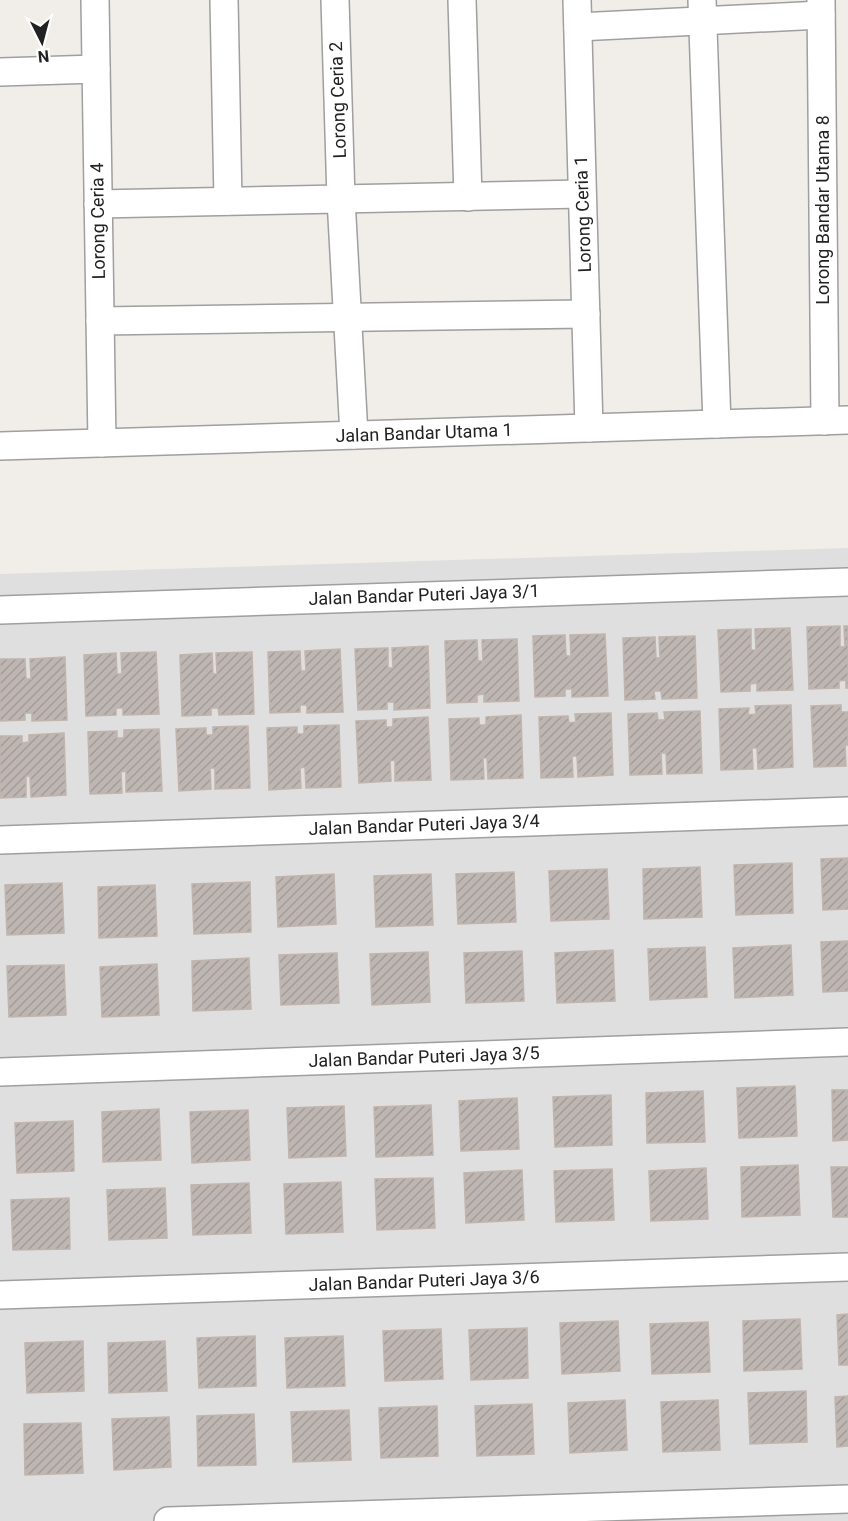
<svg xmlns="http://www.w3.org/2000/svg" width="848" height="1521" viewBox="0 0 848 1521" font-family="Roboto,sans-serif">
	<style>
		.residential { fill: #dfdfdf }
		.building { fill: url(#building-hatch); stroke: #c1b4ad; stroke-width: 1.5 }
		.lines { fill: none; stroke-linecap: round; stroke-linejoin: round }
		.minor-casing { stroke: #9f9f9f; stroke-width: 30 }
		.minor { stroke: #fff; stroke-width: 27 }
		.labels { text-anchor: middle; stroke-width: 5; stroke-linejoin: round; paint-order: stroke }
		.street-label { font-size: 18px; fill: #222; stroke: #fff }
	</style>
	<defs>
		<pattern id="building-hatch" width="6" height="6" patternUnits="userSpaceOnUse" patternTransform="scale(1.5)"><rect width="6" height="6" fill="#beb6b2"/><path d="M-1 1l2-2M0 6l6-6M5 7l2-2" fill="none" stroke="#a39c99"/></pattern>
	</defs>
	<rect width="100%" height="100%" fill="#f1eee9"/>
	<polygon class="residential" points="848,548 848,1521 0,1521 0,574"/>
	<g class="building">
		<polygon points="840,626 840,647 845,647 844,626 848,626 848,688 846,688 846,680 839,681 839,688 809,689 807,627"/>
		<polygon points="790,628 793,690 757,691 757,683 750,684 750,691 721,692 718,630 751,629 751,650 756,650 755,629"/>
		<polygon points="605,634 608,696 572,697 572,689 565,689 565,696 535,697 533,636 565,635 566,656 571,656 570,635"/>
		<polygon points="695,636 697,698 662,699 661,691 654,691 655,699 625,700 623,638 655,637 656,658 660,658 659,637"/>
		<polygon points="517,639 519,701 484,702 484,694 477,695 477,702 447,703 445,641 477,640 478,661 483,661 482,640"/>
		<polygon points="428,646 430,708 394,710 394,702 387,702 387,709 358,710 355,649 388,648 388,668 393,668 392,648"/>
		<polygon points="340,649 343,712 307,713 307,705 300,705 300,712 270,713 268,652 300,651 301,671 306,671 305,651"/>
		<polygon points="156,652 159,714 123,715 123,708 116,708 116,715 86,716 84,655 116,653 117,674 122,674 121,653"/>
		<polygon points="252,652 254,714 219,715 218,708 211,708 211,715 182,716 180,655 212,653 213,674 217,674 216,653"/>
		<polygon points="65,657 67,720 32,721 32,713 25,713 25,720 0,721 0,659 25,659 26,679 31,679 30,659"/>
		<polygon points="791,705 793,767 758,769 757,748 752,748 753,769 721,770 719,709 749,708 748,715 756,714 755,706"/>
		<polygon points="841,705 841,712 848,712 848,745 845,745 846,766 814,767 811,706"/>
		<polygon points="700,711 702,773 667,774 666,753 661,753 662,774 630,775 628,714 657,713 658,720 665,720 664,712"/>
		<polygon points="611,713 613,775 578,777 577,756 572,756 573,777 541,778 539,717 568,716 569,723 576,722 575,714"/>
		<polygon points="521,715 523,778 488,779 487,758 483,758 484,779 451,780 449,719 479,718 479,725 486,725 486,717"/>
		<polygon points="428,717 431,780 395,781 395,760 390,761 391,781 359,783 356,721 386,720 386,727 393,727 393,719"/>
		<polygon points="339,725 341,787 306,788 305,767 300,768 301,788 269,790 267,728 297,727 297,734 304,734 304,726"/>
		<polygon points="248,726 250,788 215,789 215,768 210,768 211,789 179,791 176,729 206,728 206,735 213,735 213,727"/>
		<polygon points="159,729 162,791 126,792 126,771 121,772 122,793 90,794 88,732 117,731 117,738 124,738 124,730"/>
		<polygon points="64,733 66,795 31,797 30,776 26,776 26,797 0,798 0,736 22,736 22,743 29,742 29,735"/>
		<polygon points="848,858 848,909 823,910 821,859"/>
		<polygon points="792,863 793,913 736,915 734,865"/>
		<polygon points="700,867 702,917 644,919 643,869"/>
		<polygon points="607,869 609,919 551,921 549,871"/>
		<polygon points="514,872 516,922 458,924 456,874"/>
		<polygon points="334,874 336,924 278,927 276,877"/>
		<polygon points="431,874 433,925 376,927 374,876"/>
		<polygon points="250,882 251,932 194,934 192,884"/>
		<polygon points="62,883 64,933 7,935 5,885"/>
		<polygon points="155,885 157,936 99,938 98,887"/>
		<polygon points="848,941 848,991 823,992 821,942"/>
		<polygon points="791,945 793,995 735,998 733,948"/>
		<polygon points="705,947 707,997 650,1000 648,949"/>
		<polygon points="613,950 615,1001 557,1003 555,953"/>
		<polygon points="522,951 524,1001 466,1003 464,953"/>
		<polygon points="428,952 430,1002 372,1005 370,954"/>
		<polygon points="337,953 339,1003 281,1005 279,955"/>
		<polygon points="249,958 251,1009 193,1011 192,961"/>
		<polygon points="157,964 159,1015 102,1017 100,967"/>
		<polygon points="64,965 66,1015 9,1017 7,966"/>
		<polygon points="795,1086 797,1136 739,1138 737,1088"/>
		<polygon points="832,1090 848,1090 848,1140 833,1141"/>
		<polygon points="703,1091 705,1142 647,1143 646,1093"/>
		<polygon points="611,1095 612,1145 555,1147 553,1097"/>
		<polygon points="517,1098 519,1149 461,1151 459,1101"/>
		<polygon points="431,1105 433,1155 376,1157 374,1107"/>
		<polygon points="344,1106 346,1156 289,1158 287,1108"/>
		<polygon points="159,1109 161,1160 103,1162 102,1112"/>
		<polygon points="248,1110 250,1160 192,1163 190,1112"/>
		<polygon points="73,1121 74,1171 17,1173 15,1123"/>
		<polygon points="798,1165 800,1215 742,1217 741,1167"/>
		<polygon points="831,1167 848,1167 848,1217 833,1217"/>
		<polygon points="706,1168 708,1219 651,1221 649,1171"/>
		<polygon points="612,1169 614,1220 556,1222 554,1171"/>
		<polygon points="522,1170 524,1220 466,1223 464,1173"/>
		<polygon points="433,1178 435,1228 377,1230 375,1179"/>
		<polygon points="341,1182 343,1232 286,1234 284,1184"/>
		<polygon points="249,1183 251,1233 193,1235 191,1185"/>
		<polygon points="165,1188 167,1238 109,1240 107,1190"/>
		<polygon points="69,1198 70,1249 13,1250 11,1200"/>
		<polygon points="848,1314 848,1365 839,1365 837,1315"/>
		<polygon points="800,1319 802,1369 744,1371 743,1321"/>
		<polygon points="618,1321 620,1371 562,1374 560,1323"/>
		<polygon points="708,1322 710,1372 652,1374 650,1324"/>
		<polygon points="527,1328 528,1378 471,1380 469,1330"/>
		<polygon points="441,1329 443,1379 385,1381 383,1331"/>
		<polygon points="255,1336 256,1386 199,1388 197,1338"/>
		<polygon points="343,1336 345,1386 287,1388 285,1338"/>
		<polygon points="83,1341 84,1391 27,1393 25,1343"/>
		<polygon points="165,1341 167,1391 109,1393 108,1343"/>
		<polygon points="806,1391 807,1442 750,1444 748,1393"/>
		<polygon points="848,1396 848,1446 837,1447 835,1397"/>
		<polygon points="625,1400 627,1450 570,1453 568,1403"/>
		<polygon points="718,1400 720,1450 663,1452 661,1402"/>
		<polygon points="532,1404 534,1454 477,1456 475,1406"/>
		<polygon points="437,1406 438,1456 381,1458 379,1408"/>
		<polygon points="349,1410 351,1460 293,1462 291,1412"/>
		<polygon points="254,1414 256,1465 198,1466 197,1416"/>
		<polygon points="169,1417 171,1467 114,1470 112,1419"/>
		<polygon points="81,1423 83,1473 25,1475 24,1424"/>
	</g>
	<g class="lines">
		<g class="minor-casing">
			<g id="minor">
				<polyline points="95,0 102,443"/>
				<polyline points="224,0 228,201"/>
				<polyline points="335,0 341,199 354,435"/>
				<polyline points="462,0 468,197"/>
				<polyline points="577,0 589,428"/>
				<polyline points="702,0 717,424"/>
				<polyline points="821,0 825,421"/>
				<polyline points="578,27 821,15"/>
				<polyline points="0,72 96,69"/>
				<polyline points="98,204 582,194"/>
				<polyline points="100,321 586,314"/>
				<polyline points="0,446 848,420"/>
				<polyline points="0,610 848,582"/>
				<polyline points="0,840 848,811"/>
				<polyline points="0,1072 848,1042"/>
				<polyline points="0,1295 848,1267"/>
				<polyline points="168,1521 848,1499"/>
			</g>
		</g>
		<use href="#minor" class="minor"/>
	</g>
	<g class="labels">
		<g class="street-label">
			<text transform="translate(338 100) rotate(-92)" y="6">Lorong Ceria 2</text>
			<text transform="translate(823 210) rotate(-90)" y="6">Lorong Bandar Utama 8</text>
			<text transform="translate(583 214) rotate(-92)" y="6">Lorong Ceria 1</text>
			<text transform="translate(98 221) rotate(-91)" y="6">Lorong Ceria 4</text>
			<text transform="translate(424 433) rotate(-2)" y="6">Jalan Bandar Utama 1</text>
			<text transform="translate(424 595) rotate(-2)" y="6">Jalan Bandar Puteri Jaya 3/1</text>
			<text transform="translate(424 825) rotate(-2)" y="6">Jalan Bandar Puteri Jaya 3/4</text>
			<text transform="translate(424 1057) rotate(-2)" y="6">Jalan Bandar Puteri Jaya 3/5</text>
			<text transform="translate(424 1281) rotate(-2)" y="6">Jalan Bandar Puteri Jaya 3/6</text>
		</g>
	</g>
	<g transform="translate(42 42) rotate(174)" stroke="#ffffff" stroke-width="4.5" paint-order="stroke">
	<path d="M0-4.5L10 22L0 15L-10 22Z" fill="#222222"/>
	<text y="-9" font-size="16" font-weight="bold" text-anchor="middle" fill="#222222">N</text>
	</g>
</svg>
